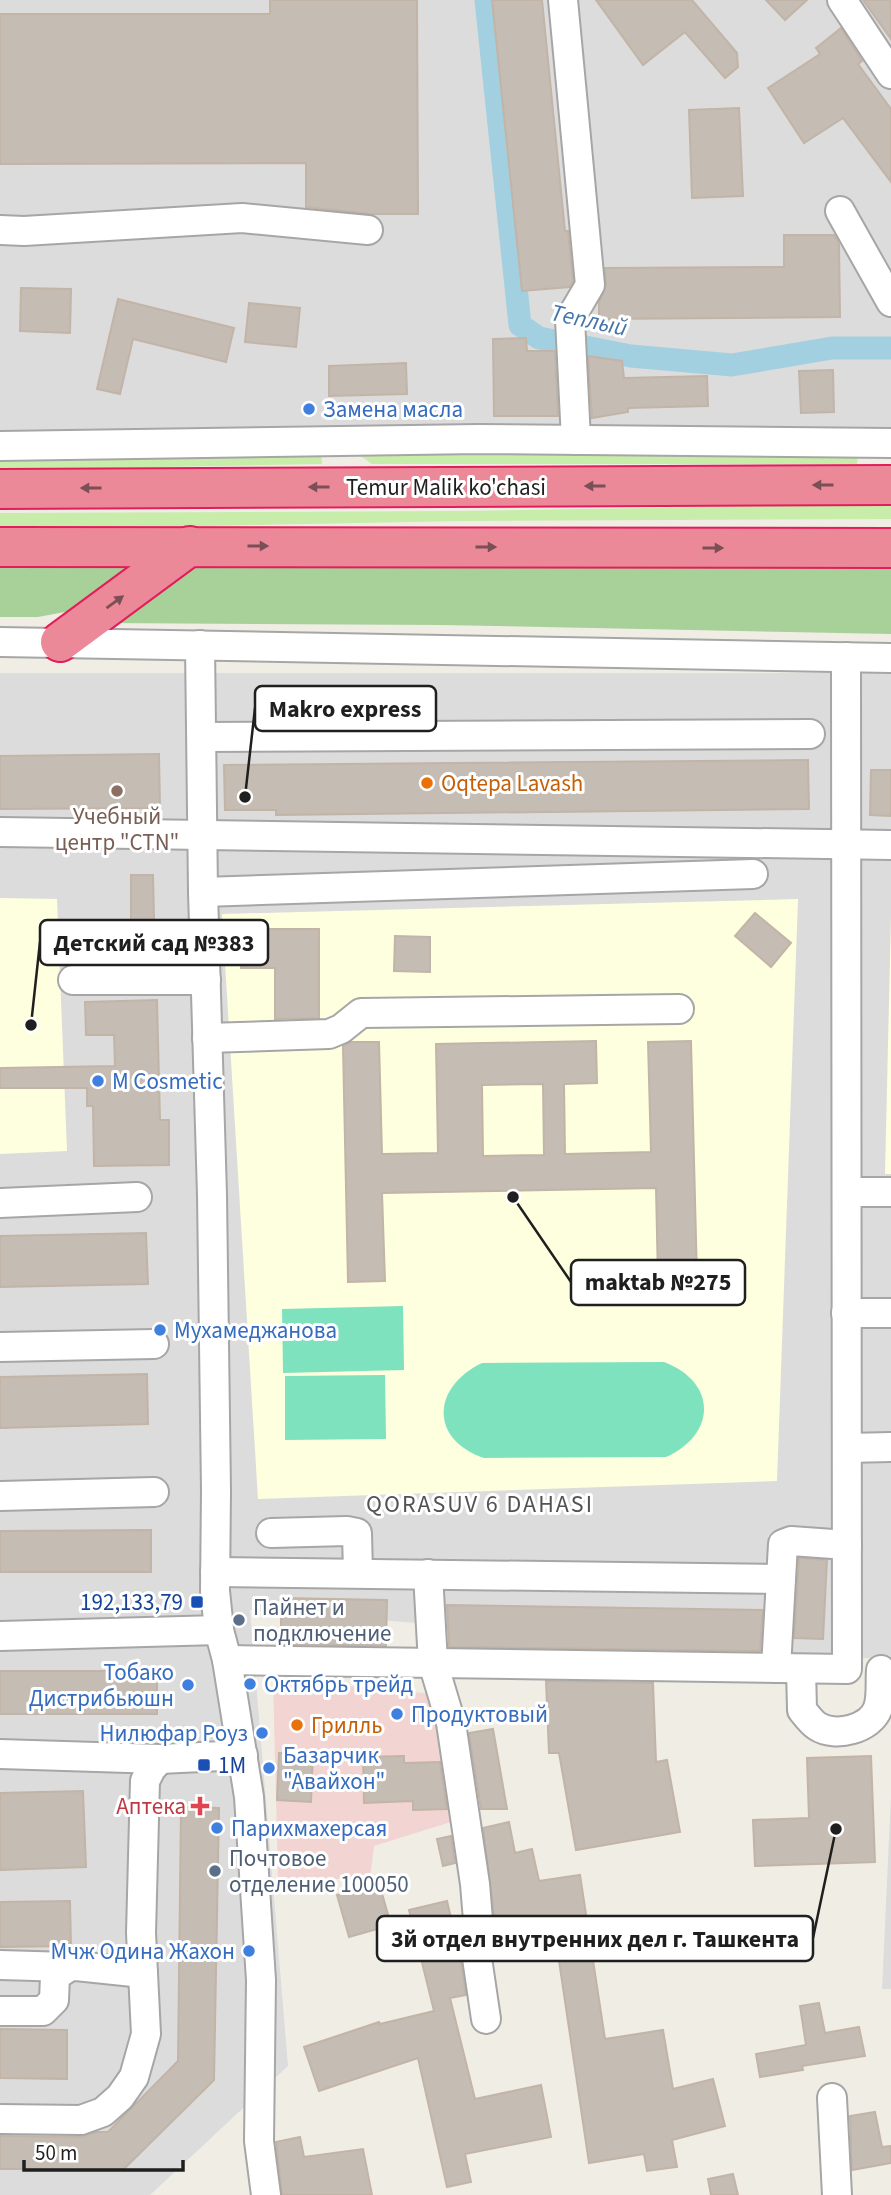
<svg xmlns="http://www.w3.org/2000/svg" width="891" height="2195" viewBox="0 0 891 2195" font-family="'Source Sans 3',sans-serif">
	<style>
		.residential { fill: #dddcdc }
		.commercial { fill: #f2d5d3 }
		.education { fill: #feffdf }
		.grass { fill: #c8eca9 }
		.forest { fill: #a7d198 }
		.pitch { fill: #7fe2bf }
		.lines { fill: none; stroke-linecap: round; stroke-linejoin: round }
		.canal { stroke: #a3d0e0; stroke-width: 23 }
		.building { fill: #c5bcb4; stroke: #c2b4a6; stroke-width: 2; fill-rule: evenodd }
		.minor-casing { stroke: #a6a6a6; stroke-width: 32 }
		.highway-casing { stroke: #e21d5b; stroke-width: 42 }
		.minor { stroke: #fff; stroke-width: 28 }
		.highway { stroke: #eb8999; stroke-width: 38 }
		.oneway { fill: #7b4f56 }
		.shop-dot { fill: #3f7fe0; stroke: #fff; stroke-width: 2.5 }
		.food-dot { fill: #e8710a; stroke: #fff; stroke-width: 2.5 }
		.education-dot { fill: #8d6e63; stroke: #fff; stroke-width: 2.5 }
		.transit-dot { fill: #1a4fb4; stroke: #fff; stroke-width: 2.5 }
		.service-dot { fill: #5c6f8a; stroke: #fff; stroke-width: 2.5 }
		.health-dot { fill: #e0444e; stroke: #fff; stroke-width: 2.5 }
		.labels { text-anchor: middle; stroke-width: 6; stroke-linejoin: round; paint-order: stroke }
		.shop-label { font-size: 23px; fill: #366cbe; stroke: #fff; text-anchor: start }
		.street-label { font-size: 23px; fill: #1f1f1f; stroke: #fff }
		.food-label { font-size: 23px; fill: #c56008; stroke: #fff; text-anchor: start }
		.education-label { font-size: 23px; fill: #785e54; stroke: #fff }
		.transit-label { font-size: 23px; fill: #164399; stroke: #fff; text-anchor: end }
		.service-label { font-size: 23px; fill: #4e5e75; stroke: #fff; text-anchor: start }
		.health-label { font-size: 23px; fill: #be3a42; stroke: #fff; text-anchor: end }
		.water-label { font-size: 24px; font-style: italic; fill: #4475ab; stroke: #fff }
		.neighbourhood-label { font-size: 24px; letter-spacing: 2px; fill: #525252; stroke: #fff }
		.leader { fill: none; stroke: #1f1f1f; stroke-width: 2.5 }
		.callout-dot { fill: #1f1f1f; stroke: #fff; stroke-width: 2.5 }
		.callout { fill: #fff; stroke: #1f1f1f; stroke-width: 2.5 }
		.callout-label { font-size: 24px; text-anchor: middle; font-weight: bold; fill: #1f1f1f }
	</style>
	<rect width="100%" height="100%" fill="#f0ede5"/>
	<g class="residential">
		<polygon points="0,0 891,0 891,435 0,443"/>
		<polygon points="0,673 891,673 891,1660 250,1610 288,2066 150,2195 0,2195"/>
		<polygon points="891,1796 891,1989 882,1989"/>
	</g>
	<polygon class="commercial" points="273,1679 456,1696 451,1822 374,1846 370,1879 278,1879"/>
	<g class="education">
		<polygon points="0,898 57,899 67,1151 0,1154"/>
		<polygon points="798,899 777,1481 258,1499 222,914"/>
		<polygon points="891,916 891,1174 885,1174"/>
	</g>
	<g class="grass">
		<polygon points="321,451 322,464 0,470 0,457"/>
		<polygon points="858,451 857,464 372,464 358,454"/>
		<polygon points="891,504 891,519 462,521 206,526 0,526 0,513 461,511"/>
	</g>
	<g class="forest">
		<polygon points="193,563 891,567 891,634 442,625 104,623"/>
		<polygon points="0,564 138,565 70,611 38,617 0,617"/>
	</g>
	<g class="pitch">
		<polygon points="403,1306 404,1370 283,1373 282,1309"/>
		<path d="M664,1362C717,1382 717,1434 666,1457L484,1458C429,1439 432,1387 482,1363Z"/>
		<polygon points="385,1375 386,1439 285,1440 285,1376"/>
	</g>
	<g class="lines">
		<polyline class="canal" points="486,0 520,325 539,338 631,356 732,365 832,348 890,348"/>
	</g>
	<g class="building">
		<polygon points="270,0 417,0 418,214 371,214 306,207 306,163 0,164 0,14 270,14"/>
		<polygon points="492,0 542,0 565,231 568,231 573,281 570,287 522,291"/>
		<polygon points="596,0 692,0 737,53 738,67 725,78 685,32 643,65"/>
		<polygon points="766,0 807,0 785,20"/>
		<polygon points="863,0 891,0 891,39"/>
		<polygon points="841,28 862,61 858,64 891,109 891,182 843,118 804,143 768,88 820,54 816,48"/>
		<polygon points="739,108 743,196 692,198 689,110"/>
		<polygon points="784,235 834,235 839,244 840,317 599,319 599,303 606,284 605,268 784,267"/>
		<polygon points="21,288 71,289 70,333 20,331"/>
		<polygon points="118,299 234,328 226,362 133,339 120,394 97,389"/>
		<polygon points="249,303 300,308 296,347 245,342"/>
		<polygon points="526,338 527,351 555,351 558,416 494,416 493,339"/>
		<polygon points="588,356 622,361 624,378 707,376 708,406 628,408 628,412 592,418"/>
		<polygon points="406,363 407,394 329,396 329,366"/>
		<polygon points="833,370 834,412 801,413 799,371"/>
		<polygon points="159,754 160,808 0,809 0,756"/>
		<polygon points="808,760 809,809 276,815 276,810 225,810 224,765"/>
		<polygon points="871,770 891,770 891,816 870,815"/>
		<polygon points="131,875 153,875 155,963 128,963 128,935 131,935"/>
		<polygon points="755,913 791,943 771,967 735,936"/>
		<polygon points="241,929 319,929 319,1018 275,1019 275,968 241,968"/>
		<polygon points="395,936 430,937 430,972 394,971"/>
		<polygon points="157,1000 160,1120 169,1120 169,1165 94,1166 93,1106 87,1106 87,1088 0,1088 0,1068 115,1066 114,1035 86,1035 85,1002"/>
		<path d="M596,1041L597,1083L564,1084L565,1154L651,1152L648,1042L691,1041L697,1279L658,1280L656,1188L382,1193L385,1281L348,1282L343,1046L351,1042H379L382,1154L438,1153L436,1044ZM543,1084L544,1155L483,1156L482,1085Z"/>
		<polygon points="146,1233 148,1284 0,1287 0,1236"/>
		<polygon points="147,1374 148,1424 0,1428 0,1377"/>
		<polygon points="151,1530 151,1572 0,1572 0,1531"/>
		<polygon points="799,1558 827,1560 823,1639 794,1638"/>
		<polygon points="281,1598 387,1600 386,1646 281,1644"/>
		<polygon points="447,1605 763,1610 760,1651 449,1647"/>
		<rect x="0" y="1671" width="157" height="43"/>
		<polygon points="546,1681 653,1683 656,1762 667,1760 680,1832 576,1850 559,1753 549,1753"/>
		<polygon points="493,1729 507,1809 481,1809 469,1733"/>
		<polygon points="279,1753 313,1754 311,1802 277,1800"/>
		<polygon points="404,1756 404,1763 440,1762 447,1809 413,1810 413,1801 364,1803 363,1757"/>
		<polygon points="871,1756 875,1862 755,1866 753,1820 809,1818 807,1758"/>
		<polygon points="83,1791 86,1867 0,1870 0,1793"/>
		<polygon points="181,1807 219,1808 214,2080 124,2169 0,2169 0,2136 81,2137 96,2132 108,2132 178,2061"/>
		<polygon points="509,1822 515,1853 532,1849 539,1881 580,1875 605,2039 663,2030 673,2089 713,2079 725,2126 672,2140 677,2167 647,2171 644,2154 589,2163 554,1927 497,1939 483,1828"/>
		<polygon points="451,1836 455,1863 443,1866 437,1839"/>
		<polygon points="379,1883 391,1925 349,1937 337,1895"/>
		<polygon points="70,1901 71,1946 0,1947 0,1902"/>
		<polygon points="447,1901 460,1956 466,1995 450,1998 475,2099 541,2085 551,2137 465,2154 471,2182 447,2187 418,2058 319,2091 304,2047 379,2022 380,2024 434,2011 409,1910"/>
		<polygon points="819,2003 825,2033 859,2027 865,2056 802,2066 803,2070 760,2077 756,2054 806,2045 800,2006"/>
		<polygon points="0,2029 67,2030 67,2079 0,2078"/>
		<polygon points="875,2112 882,2147 891,2146 891,2163 852,2170 850,2116"/>
		<polygon points="300,2137 304,2157 363,2149 372,2195 282,2195 276,2142"/>
		<polygon points="733,2174 738,2195 711,2195 708,2179"/>
	</g>
	<g class="lines">
		<g class="minor-casing">
			<g id="minor">
				<polyline points="563,0 590,285 570,319 576,440"/>
				<polyline points="842,0 891,74"/>
				<polyline points="840,211 891,302"/>
				<polyline points="0,230 24,231 242,218 368,230"/>
				<polyline points="0,446 479,439 891,443"/>
				<polyline points="0,642 891,658"/>
				<polyline points="200,645 203,892 212,1195 216,1491 215,1591 219,1630 227,1660 249,1797 261,1980 259,2141 266,2195"/>
				<polyline points="202,737 810,734"/>
				<polyline points="0,832 891,845"/>
				<polyline points="203,892 753,874"/>
				<polyline points="73,980 206,980"/>
				<polyline points="207,1038 329,1034 341,1029 361,1013 679,1009"/>
				<polyline points="847,1192 891,1192"/>
				<polyline points="0,1203 137,1197"/>
				<polyline points="846,1313 891,1313"/>
				<polyline points="0,1347 154,1344"/>
				<polyline points="847,1448 891,1447"/>
				<polyline points="0,1496 154,1492"/>
				<polyline points="271,1533 347,1531 357,1533 358,1573"/>
				<polyline points="215,1572 781,1579"/>
				<polyline points="428,1574 433,1663 451,1723 475,1884 479,1932 477,1958 486,2019"/>
				<polyline points="0,1636 219,1630"/>
				<polyline points="227,1660 847,1669 846,657"/>
				<polyline points="776,1668 783,1544 791,1541 847,1545"/>
				<path d="M801,1669L802,1710C806,1715 812,1723 817,1726C835,1738 871,1729 878,1708C882,1697 880,1682 881,1670"/>
				<polyline points="0,1754 160,1759 243,1755"/>
				<polyline points="0,1965 69,1967"/>
				<polyline points="0,2011 43,2011 54,2000 55,1976 69,1967 76,1966 143,1973"/>
				<polyline points="832,2098 837,2195"/>
				<polyline points="0,2119 81,2120 103,2112 120,2097 134,2077 146,2034 141,1933 145,1781 151,1769 160,1759"/>
			</g>
		</g>
		<g class="highway-casing">
			<g id="highway">
				<polyline points="0,489 891,485"/>
				<polyline points="0,547 891,548"/>
				<polyline points="60,642 190,546"/>
			</g>
		</g>
		<use href="#minor" class="minor"/>
		<use href="#highway" class="highway"/>
	</g>
	<defs><path id="oneway-solid" d="M-6-.8H1V-3.2L6.5 0L1 3.2V.8H-6Z" transform="scale(1.75)"/></defs>
	<g class="oneway">
		<use href="#oneway-solid" transform="translate(823 485) rotate(180)"/>
		<use href="#oneway-solid" transform="translate(595 486) rotate(180)"/>
		<use href="#oneway-solid" transform="translate(319 487) rotate(180)"/>
		<use href="#oneway-solid" transform="translate(91 488) rotate(180)"/>
		<use href="#oneway-solid" transform="translate(258 546)"/>
		<use href="#oneway-solid" transform="translate(486 547)"/>
		<use href="#oneway-solid" transform="translate(713 548)"/>
		<use href="#oneway-solid" transform="translate(115 602) rotate(-36)"/>
	</g>
	<g class="shop-dot">
		<circle cx="309" cy="409" r="7"/>
		<circle cx="98" cy="1081" r="7"/>
		<circle cx="160" cy="1330" r="7"/>
		<circle cx="250" cy="1684" r="7"/>
		<circle cx="188" cy="1685" r="7"/>
		<circle cx="397" cy="1714" r="7"/>
		<circle cx="262" cy="1733" r="7"/>
		<circle cx="269" cy="1768" r="7"/>
		<circle cx="217" cy="1828" r="7"/>
		<circle cx="249" cy="1951" r="7"/>
	</g>
	<g class="food-dot">
		<circle cx="427" cy="783" r="7"/>
		<circle cx="297" cy="1725" r="7"/>
	</g>
	<circle class="education-dot" cx="117" cy="791" r="7"/>
	<g class="transit-dot">
		<rect x="190" y="1595" width="14" height="14" rx="3.5"/>
		<rect x="197" y="1758" width="14" height="14" rx="3.5"/>
	</g>
	<g class="service-dot">
		<circle cx="239" cy="1620" r="7"/>
		<circle cx="215" cy="1871" r="7"/>
	</g>
	<path class="health-dot" d="M196.5 1795.5h7v7h7v7h-7v7h-7v-7h-7v-7h7z"/>
	<g class="labels">
		<g class="shop-label">
			<text x="323" y="417">Замена масла</text>
			<text x="112" y="1089">M Cosmetic</text>
			<text x="174" y="1338">Мухамеджанова</text>
			<text x="174" y="1680" text-anchor="end">Тобако<tspan x="174" dy="26">Дистрибьюшн</tspan></text>
			<text x="264" y="1692">Октябрь трейд</text>
			<text x="411" y="1722">Продуктовый</text>
			<text x="248" y="1741" text-anchor="end">Нилюфар Роуз</text>
			<text x="283" y="1763">Базарчик<tspan x="283" dy="26">"Авайхон"</tspan></text>
			<text x="231" y="1836">Парихмахерсая</text>
			<text x="235" y="1959" text-anchor="end">Мчж Одина Жахон</text>
		</g>
		<g class="street-label">
			<text x="446" y="495">Temur Malik ko'chasi</text>
		</g>
		<g class="food-label">
			<text x="441" y="791">Oqtepa Lavash</text>
			<text x="311" y="1733">Грилль</text>
		</g>
		<g class="education-label">
			<text x="117" y="824">Учебный<tspan x="117" dy="26">центр "CTN"</tspan></text>
		</g>
		<g class="transit-label">
			<text x="183" y="1610">192,133,79</text>
			<text x="218" y="1773" text-anchor="start">1М</text>
		</g>
		<g class="service-label">
			<text x="253" y="1615">Пайнет и<tspan x="253" dy="26">подключение</tspan></text>
			<text x="229" y="1866">Почтовое<tspan x="229" dy="26">отделение 100050</tspan></text>
		</g>
		<g class="health-label">
			<text x="186" y="1814">Аптека</text>
		</g>
		<g class="water-label">
			<text transform="translate(589 320) rotate(12)" y="8">Теплый</text>
		</g>
		<g class="neighbourhood-label">
			<text x="480" y="1512">QORASUV 6 DAHASI</text>
		</g>
	</g>
	<path class="leader" d="M245 797L255 708M31 1025L40 942M513 1197L571 1282M836 1829L813 1938"/>
	<g class="callout-dot">
		<circle cx="245" cy="797" r="7"/>
		<circle cx="31" cy="1025" r="7"/>
		<circle cx="513" cy="1197" r="7"/>
		<circle cx="836" cy="1829" r="7"/>
	</g>
	<g class="callout">
		<rect x="255" y="686" width="181" height="45" rx="7"/>
		<rect x="40" y="920" width="228" height="45" rx="7"/>
		<rect x="571" y="1260" width="174" height="45" rx="7"/>
		<rect x="377" y="1916" width="436" height="45" rx="7"/>
	</g>
	<g class="callout-label">
		<text x="345" y="717">Makro express</text>
		<text x="154" y="951">Детский сад №383</text>
		<text x="658" y="1290">maktab №275</text>
		<text x="595" y="1947">3й отдел внутренних дел г. Ташкента</text>
	</g>
	<path d="M24 2160v10h159v-10" fill="none" stroke="#1f1f1f" stroke-width="3.5"/>
	<text x="35" y="2160" font-size="21" fill="#1f1f1f" stroke="#ffffff" stroke-width="5" paint-order="stroke">50 m</text>
</svg>
